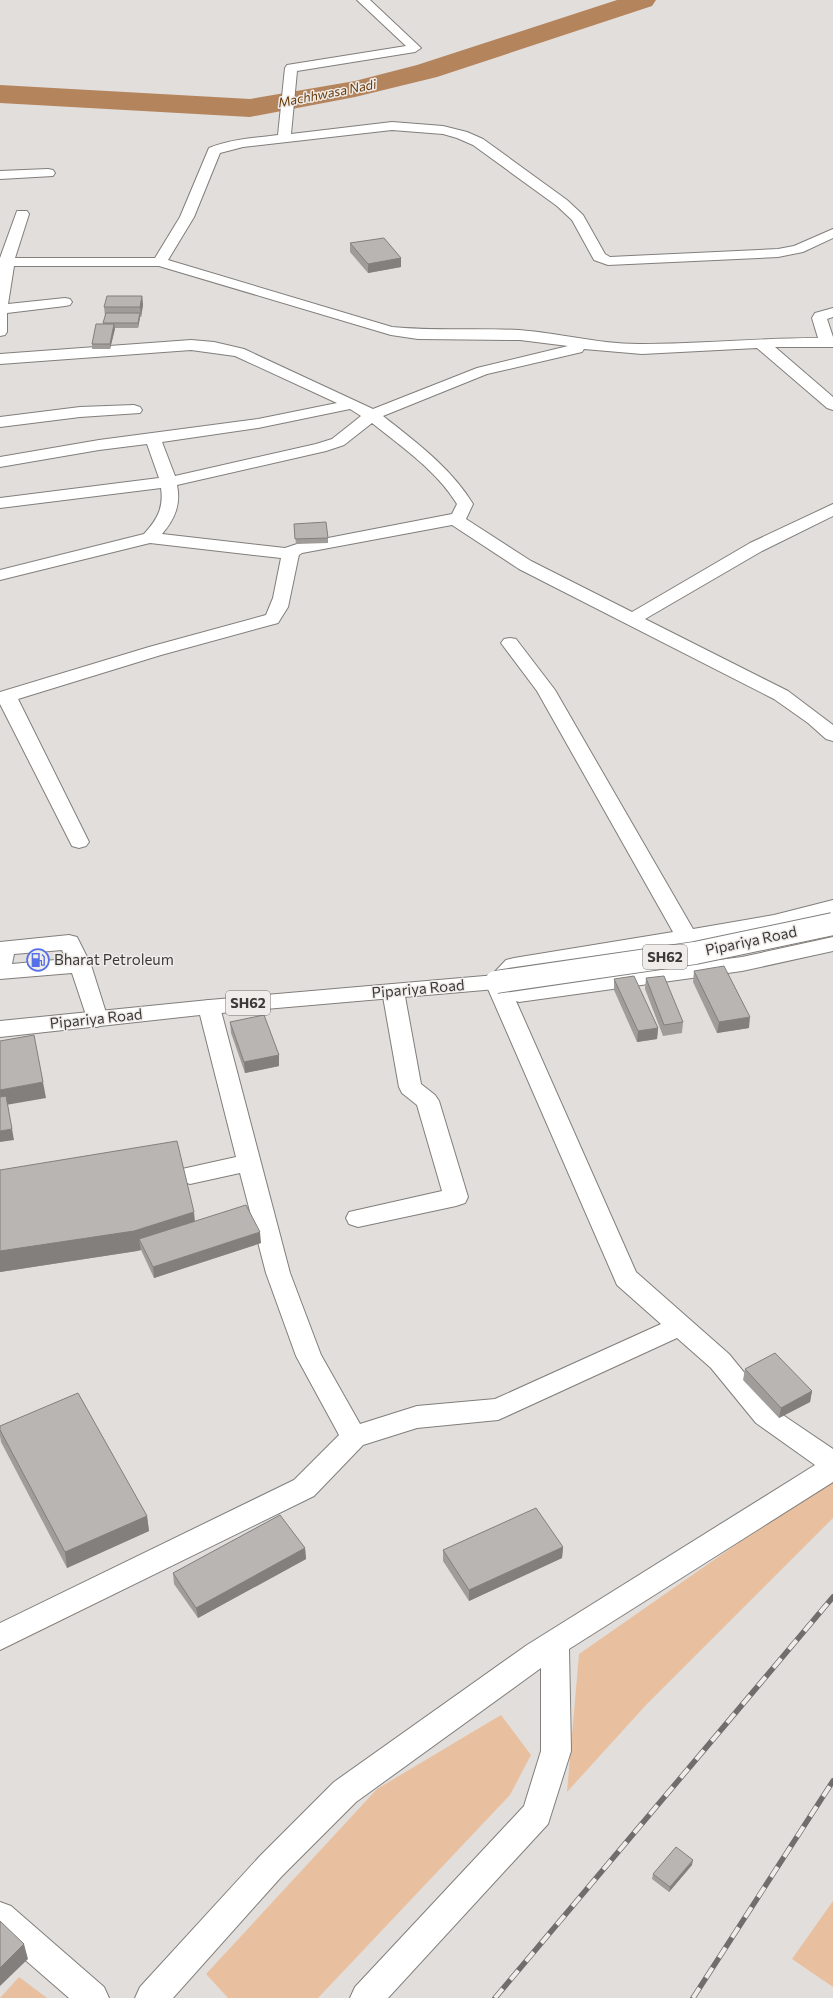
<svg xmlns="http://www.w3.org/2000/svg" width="833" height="1998" viewBox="0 0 833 1998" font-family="Commissioner,sans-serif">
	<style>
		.green { fill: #e9c09f }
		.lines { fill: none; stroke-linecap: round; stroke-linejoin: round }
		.river { fill: #b4845d; fill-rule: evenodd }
		.minor-casing { stroke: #817e7b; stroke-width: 2 }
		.major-casing { stroke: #817e7b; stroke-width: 2 }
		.minor { fill: #fff; fill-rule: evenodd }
		.major { fill: #fff; fill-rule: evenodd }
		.rail-casing { stroke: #706e6d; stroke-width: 5.5 }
		.rail { stroke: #efece9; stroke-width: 4; stroke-dasharray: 12; stroke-linecap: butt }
		.major-bridge-casing { stroke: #817e7b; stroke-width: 24; stroke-linecap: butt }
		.major-bridge { stroke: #fff; stroke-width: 22 }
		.wall { fill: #9f9c9a }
		.shaded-wall { fill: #827f7d }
		.building { fill: #b9b5b3; stroke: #827f7d }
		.labels { text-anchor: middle; stroke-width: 3; stroke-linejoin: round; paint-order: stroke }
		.far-water-label { font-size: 13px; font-style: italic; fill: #673908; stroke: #efece9 }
		.shield { fill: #efece9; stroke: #716f6e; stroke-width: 1 }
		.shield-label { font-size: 14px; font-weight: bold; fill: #3b3a39 }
		.street-label { font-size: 15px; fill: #3b3a39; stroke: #efece9 }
		.poi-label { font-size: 15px; fill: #3b3a39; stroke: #efece9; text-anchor: start }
	</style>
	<rect width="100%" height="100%" fill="#e2dedc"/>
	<g class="green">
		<polygon points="833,1477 833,1518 646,1705 567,1792 579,1654"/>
		<polygon points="501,1715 531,1755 510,1795 318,1998 228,1998 206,1974 377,1789"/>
		<polygon points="833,1901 833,1987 792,1959"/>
		<polygon points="19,1977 47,1998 0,1998"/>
	</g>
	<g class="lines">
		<polygon class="river" points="617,0 656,0 652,6 437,77 355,97 250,117 0,103 0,85 250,99 355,81 417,65"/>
		<g class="minor-casing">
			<g id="minor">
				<path d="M357,0H370L421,48L415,52L297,71L291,134L392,122L443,126L467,132L483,139L567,200L583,215L605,254L610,257L778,249L794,246L833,229V238L803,252L778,257L608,265L594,260L572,220L557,206L473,145L457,138L443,134L392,130L243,147L220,153L194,217L168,260L392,327C435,331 477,328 519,330C561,333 601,345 643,344C701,344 760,338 818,338L812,318L815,313L833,308V317L827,319L833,337V347H775L833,397V410L827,408L757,348L642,354L584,349L582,352L487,374L383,416C416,442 451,468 473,504L466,519L531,561L632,612L750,543L833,504V516L762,551L645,619L788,691L833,725V741L826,739L808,723L774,699L519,569L452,525L302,553L299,555L298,559L288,607L278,623L161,655L18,699L89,842L86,846L79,848L72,846L0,704V692L149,647L266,615L273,598L281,558L150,543L0,580V570L144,534C157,520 164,508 161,488L0,508V498L159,478L147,444L99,450L0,467V457L99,440L258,419L337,403L235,356L191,350L0,364V354L191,340L214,342L244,349L373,409L477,368L568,346L520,340L418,339L391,335L159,266H14L8,304L65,298L70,299L72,302L70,305L65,306L7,313V332L5,335L0,336V258L17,211H27L29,214L15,258H155L180,217L209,148C231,139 255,138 278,135L285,68L287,65L406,46ZM350,409L361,416L332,439L316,444L175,476L162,442L258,428ZM372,423C402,447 437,471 457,504L452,514L297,544L285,548L162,534C175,519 181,504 177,485L326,451L344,445Z"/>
				<polygon points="48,169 53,170 55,173 53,176 0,179 0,171"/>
				<polygon points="134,405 140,407 142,410 140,413 80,417 0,427 0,417 80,407"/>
				<path d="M510,638L516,639L555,690L693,929L774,915L833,900V914L774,929L700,941L711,961L742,957L833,937V951L742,971L519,1002L516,1001L636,1272L729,1354L774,1409L833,1449V1482L569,1649L571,1751L548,1824L388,1998H350L355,1987L524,1806L541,1751V1668L356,1802L282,1876L173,1998H135L140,1987L260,1856L334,1782L527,1645L815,1465L756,1423L711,1368L677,1338L507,1416L498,1420L417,1428L363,1445L314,1496L0,1650V1623L294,1480L339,1435L296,1356L266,1273L240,1173L190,1184L182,1181L178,1175L182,1169L236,1157L198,1007L201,1002L209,1000L217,1002L220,1007L290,1273L321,1355L360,1424L417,1406L495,1399L661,1324L617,1285L614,1278L485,982L506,960L514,958L673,932L537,691L501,643L504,639ZM680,944L691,964L522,987L510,981L521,971Z"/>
				<path d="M69,935L77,937L91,965L108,1019L105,1024L97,1027L89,1024L72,973L0,979V942ZM62,950L66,959L12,964L14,954Z"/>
				<polygon points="393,984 401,986 404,991 421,1084 435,1095 439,1101 468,1197 465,1203 456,1206 358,1227 349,1224 346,1218 349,1212 442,1191 417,1105 402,1093 399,1087 382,991 385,986"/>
				<polygon points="0,1902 11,1906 104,1987 109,1998 69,1998 0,1938"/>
			</g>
		</g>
		<g class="major-casing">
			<polygon id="major" points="496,975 504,977 507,982 504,987 496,989 209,1014 0,1037 0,1021 209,1000"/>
		</g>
		<use href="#minor" class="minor"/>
		<use href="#major" class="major"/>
		<g class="rail-casing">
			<g id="rail">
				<polyline points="495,1998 833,1597"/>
				<polyline points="693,1998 833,1781"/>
			</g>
		</g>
		<use href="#rail" class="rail"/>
		<g class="major-bridge-casing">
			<polyline id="major-bridge" points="496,982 695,953 833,924"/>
		</g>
		<use href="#major-bridge" class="major-bridge"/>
	</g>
	<g class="wall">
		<polygon points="350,243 401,258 401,267 368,273 350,252"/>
		<polygon points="142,296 143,305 141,317 140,317 138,328 115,328 110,349 92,349 92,344 103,324 105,316 104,307"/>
		<polygon points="294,524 328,538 328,543 296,544"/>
		<polygon points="694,971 749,1028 717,1033 693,982"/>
		<polygon points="646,978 683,1022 682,1033 663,1036 645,989"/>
		<polygon points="614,979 658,1028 657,1039 637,1042 614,990"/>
		<polygon points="230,1022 279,1066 245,1073 231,1033"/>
		<polygon points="0,1170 195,1222 261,1243 154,1278 141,1250 137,1251 0,1272"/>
		<polygon points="745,1369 812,1391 810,1402 779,1418 743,1380"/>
		<polygon points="0,1426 147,1516 149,1531 67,1568 1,1442 0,1436"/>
		<polygon points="563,1547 562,1558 469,1601 443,1561 443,1550"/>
		<polygon points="305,1548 306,1559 198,1618 174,1584 173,1573"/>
		<polygon points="692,1865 669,1892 652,1879 653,1874"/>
	</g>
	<g class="shaded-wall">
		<polygon points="401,258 401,267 368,273 368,264"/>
		<polygon points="142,296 143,305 141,317 140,307"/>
		<polygon points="140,313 140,318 138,328 138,323"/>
		<polygon points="114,324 115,329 110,349 110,344"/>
		<polygon points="750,1017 749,1028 717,1033 719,1022"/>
		<polygon points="658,1028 657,1039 637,1042 638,1031"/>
		<polygon points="279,1055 279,1066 245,1073 244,1062"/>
		<polygon points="43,1082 46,1098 0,1106 0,1090"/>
		<polygon points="12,1129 14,1140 0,1142 0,1131"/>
		<polygon points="194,1212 196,1232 139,1239 141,1250 137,1251 0,1272 0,1251"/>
		<polygon points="260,1232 261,1243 154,1278 153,1267"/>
		<polygon points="812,1391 810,1402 779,1418 781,1408"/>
		<polygon points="147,1516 149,1531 67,1568 65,1552"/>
		<polygon points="563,1547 562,1558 469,1601 469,1590"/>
		<polygon points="305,1548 306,1559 198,1618 196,1608"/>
		<polygon points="693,1860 692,1865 669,1892 670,1887"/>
		<polygon points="24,1944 28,1959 0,1986 0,1968"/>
	</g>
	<g class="building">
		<polygon points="384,238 401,258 368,264 350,243"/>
		<polygon points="107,296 142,296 140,307 104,307"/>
		<polygon points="106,313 140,313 138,323 103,323"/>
		<polygon points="96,324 114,324 110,344 92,344"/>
		<polygon points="326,522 328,538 295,539 294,524"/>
		<polygon points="724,966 750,1017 719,1022 694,971"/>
		<polygon points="634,976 658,1028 638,1031 614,979"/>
		<polygon points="664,976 683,1022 664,1025 646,978"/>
		<polygon points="264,1015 279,1055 244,1062 230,1022"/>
		<polygon points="34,1035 43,1082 0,1090 0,1041"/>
		<polygon points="6,1096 12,1129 0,1131 0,1097"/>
		<polygon points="177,1141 194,1212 134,1231 0,1251 0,1170"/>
		<polygon points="246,1205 260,1232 153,1267 139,1239"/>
		<polygon points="775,1353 812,1391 781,1408 745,1369"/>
		<polygon points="78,1393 147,1516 65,1552 0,1430 0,1426"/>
		<polygon points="536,1508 563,1547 469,1590 443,1550"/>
		<polygon points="280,1515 305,1548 196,1608 173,1573"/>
		<polygon points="676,1847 693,1860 670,1887 653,1874"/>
		<polygon points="0,1921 24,1944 0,1968"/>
	</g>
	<defs>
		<g id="fuel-ring" transform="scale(1.15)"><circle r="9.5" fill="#efece9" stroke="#5671e7" stroke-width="1.5"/><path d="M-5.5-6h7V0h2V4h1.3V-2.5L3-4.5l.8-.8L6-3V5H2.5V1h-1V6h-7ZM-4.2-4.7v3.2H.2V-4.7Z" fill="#5671e7"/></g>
	</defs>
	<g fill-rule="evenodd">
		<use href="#fuel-ring" x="38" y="960"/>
	</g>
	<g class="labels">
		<g class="far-water-label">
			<text transform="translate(327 93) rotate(-11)" y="5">Machhwasa Nadi</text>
		</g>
		<g class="shield">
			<rect x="643" y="945" width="44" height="24" rx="3"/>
			<rect x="226" y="991" width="44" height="24" rx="3"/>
		</g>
		<g class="shield-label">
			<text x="665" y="962">SH62</text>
			<text x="248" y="1008">SH62</text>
		</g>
		<g class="street-label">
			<text transform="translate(751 941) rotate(-12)" y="5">Pipariya Road</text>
			<text transform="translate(418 989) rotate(-5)" y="5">Pipariya Road</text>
			<text transform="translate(96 1019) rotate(-6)" y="5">Pipariya Road</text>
		</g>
		<g class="poi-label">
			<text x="54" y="965">Bharat Petroleum</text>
		</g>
	</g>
</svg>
